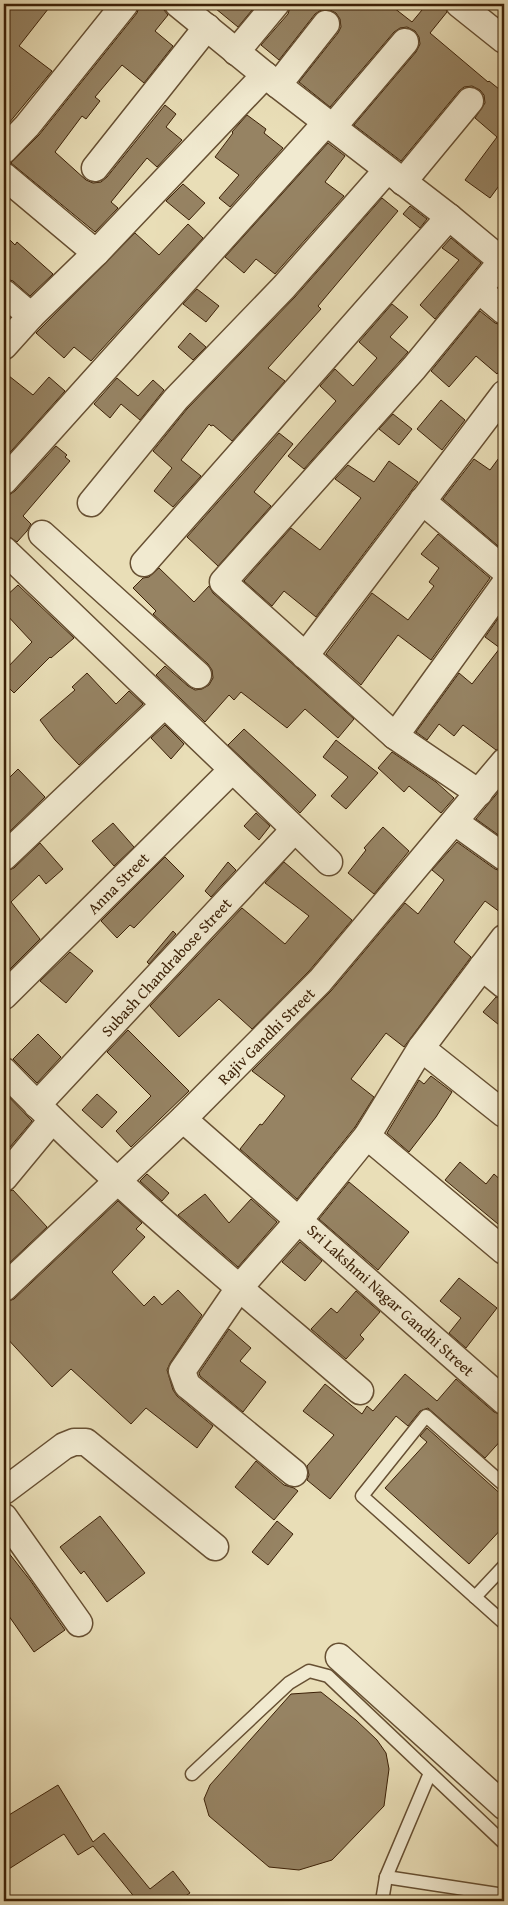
<svg xmlns="http://www.w3.org/2000/svg" width="508" height="1905" viewBox="0 0 508 1905" font-family="'Gentium Book Plus',serif">
	<style>
		.building { fill: #968363; stroke: #3c2107 }
		.lines { fill: none; stroke-linecap: round; stroke-linejoin: round }
		.lane-casing { stroke: #675033; stroke-width: 15 }
		.street-casing { stroke: #675033; stroke-width: 29 }
		.lane { stroke: #f1ead0; stroke-width: 12 }
		.street { stroke: #f1ead0; stroke-width: 26 }
		.labels { text-anchor: middle; stroke-width: 4; stroke-linejoin: round; paint-order: stroke }
		.street-label { font-size: 16px; fill: #3c2107; stroke: #f1ead0 }
	</style>
	<rect width="100%" height="100%" fill="#e9deb7"/>
	<filter id="stains"><feTurbulence type="fractalNoise" baseFrequency=".004" numOctaves="4"/><feColorMatrix values="0 0 0 0 .2 0 0 0 0 .09 0 0 0 0 .02 0 0 0 .5 -.17"/></filter>
	<radialGradient id="worn" r=".72"><stop offset=".6" stop-color="#630" stop-opacity="0"/><stop offset="1" stop-color="#630" stop-opacity=".3"/></radialGradient>
	<g class="building">
		<polygon points="4,4 52,4 19,46 52,71 4,129"/>
		<polygon points="140,4 163,4 164,10 168,15 155,31 173,46 144,83 122,65 95,97 100,101 86,119 82,116 55,152 86,180 93,183 101,182 107,177 165,105 176,114 166,127 182,140 157,167 147,158 111,202 118,208 95,232 11,163 39,135 137,13"/>
		<polygon points="210,4 257,4 238,27"/>
		<polygon points="291,4 389,4 412,22 427,4 444,4 447,12 430,33 488,82 489,81 504,93 504,179 490,198 465,180 497,137 475,118 485,103 484,95 480,90 472,86 464,87 459,91 401,161 354,125 416,52 420,44 419,37 415,31 407,27 400,28 394,32 330,107 299,82 338,33 341,27 340,19 336,13 328,9 321,10 315,14 279,60 261,45 288,14"/>
		<polygon points="247,115 266,129 264,133 283,148 230,207 219,198 239,175 215,157 233,133 232,132"/>
		<polygon points="328,143 345,156 325,182 344,196 275,274 256,259 244,273 225,257"/>
		<polygon points="183,184 205,203 189,220 166,201"/>
		<polygon points="382,198 398,211 318,306 321,309 268,368 285,381 232,441 213,425 211,426 209,424 181,460 201,476 173,507 154,491 172,468 153,451 187,409 295,297"/>
		<polygon points="410,206 427,219 420,228 403,214"/>
		<polygon points="188,224 203,238 91,361 74,347 64,358 36,333 135,233 159,255"/>
		<polygon points="4,234 15,245 17,242 53,274 30,296 13,281 4,278"/>
		<polygon points="451,238 481,263 435,319 420,305 459,260 442,248"/>
		<polygon points="197,289 219,306 206,322 183,304"/>
		<polygon points="392,304 408,317 390,337 408,352 304,469 288,456 336,401 320,386 335,369 353,386 377,358 359,342"/>
		<polygon points="480,311 495,323 504,326 504,365 497,374 476,356 449,387 431,371"/>
		<polygon points="190,333 206,347 193,360 178,347"/>
		<polygon points="4,372 33,395 49,377 65,391 4,459"/>
		<polygon points="117,378 138,396 153,380 164,390 140,420 121,404 110,418 94,404"/>
		<polygon points="441,400 465,420 442,450 417,429"/>
		<polygon points="393,414 412,429 399,445 379,429"/>
		<polygon points="279,433 293,444 254,492 271,506 218,566 187,537"/>
		<polygon points="56,446 67,455 65,457 70,461 23,516 31,524 27,531 17,542 8,536 4,535 4,496 9,495 15,491"/>
		<polygon points="504,451 504,551 443,499 474,459 490,470"/>
		<polygon points="389,461 418,482 316,617 284,591 272,606 244,581 291,528 320,550 361,498 335,479 348,465 374,482"/>
		<polygon points="438,534 490,578 431,660 398,635 361,685 326,654 372,593 408,620 434,586 429,582 439,568 421,554"/>
		<polygon points="159,568 194,602 209,586 213,593 354,719 338,738 305,709 287,728 241,692 234,700 229,695 205,722 156,675 165,666 188,686 195,690 202,689 209,685 213,678 212,670 208,664 153,614 156,611 133,588 143,578 149,577"/>
		<polygon points="18,585 74,638 51,658 50,657 14,693 4,683 4,671 32,642 4,612 4,598"/>
		<polygon points="504,610 504,747 496,750 463,725 454,736 439,724 427,740 416,732 459,673 472,684 500,648 485,637"/>
		<polygon points="87,673 116,704 129,691 143,704 79,765 55,740 40,720 75,690 72,687"/>
		<polygon points="165,725 184,744 171,759 151,738"/>
		<polygon points="244,729 316,795 300,813 228,745"/>
		<polygon points="336,740 378,773 346,809 331,796 348,777 323,757"/>
		<polygon points="392,752 436,782 454,798 441,813 409,786 404,792 378,768"/>
		<polygon points="18,769 45,797 4,837 4,783"/>
		<polygon points="504,785 504,839 476,819"/>
		<polygon points="256,813 270,826 259,840 244,826"/>
		<polygon points="113,823 134,847 114,866 92,841"/>
		<polygon points="383,827 409,851 374,894 348,873 366,850 364,848"/>
		<polygon points="457,842 495,869 504,872 504,915 485,901 454,942 471,957 404,1047 386,1033 351,1079 374,1097 355,1127 297,1199 240,1149 260,1124 262,1125 285,1096 252,1071 331,991 405,903 418,914 444,880 432,870"/>
		<polygon points="40,843 63,869 46,884 39,875 11,902 40,939 4,975 4,872 14,868"/>
		<polygon points="165,857 184,876 134,928 130,925 117,938 101,921"/>
		<polygon points="228,862 236,870 211,897 205,891"/>
		<polygon points="284,862 352,920 309,971 252,1029 219,999 179,1037 150,1006 242,908 285,944 309,916 265,883"/>
		<polygon points="173,931 176,934 149,964 147,962"/>
		<polygon points="70,952 93,971 66,1003 40,981"/>
		<polygon points="496,997 504,1000 504,1029 483,1012"/>
		<polygon points="128,1030 189,1091 131,1147 116,1131 151,1096 107,1052"/>
		<polygon points="38,1034 61,1057 37,1083 13,1059"/>
		<polygon points="431,1076 452,1092 436,1117 409,1152 387,1133 419,1080 424,1084"/>
		<polygon points="4,1092 32,1121 10,1147 4,1142"/>
		<polygon points="97,1094 117,1112 102,1128 82,1110"/>
		<polygon points="460,1162 486,1184 494,1174 504,1183 504,1229 445,1180"/>
		<polygon points="147,1174 169,1193 162,1201 140,1181"/>
		<polygon points="349,1182 409,1232 378,1270 319,1219"/>
		<polygon points="13,1190 47,1227 4,1268 4,1193"/>
		<polygon points="205,1194 229,1223 251,1199 277,1222 238,1267 178,1215"/>
		<polygon points="118,1201 142,1223 136,1229 145,1237 112,1272 144,1306 154,1296 162,1305 178,1290 202,1315 170,1363 167,1370 173,1390 177,1396 213,1426 197,1448 146,1408 131,1424 71,1369 52,1387 4,1335 4,1303 14,1299"/>
		<polygon points="300,1242 322,1261 305,1281 282,1262"/>
		<polygon points="459,1278 497,1308 466,1348 449,1333 461,1318 440,1301"/>
		<polygon points="356,1291 380,1312 360,1335 364,1339 346,1359 311,1329 331,1308 337,1313"/>
		<polygon points="229,1329 251,1348 240,1361 266,1382 243,1412 200,1376 199,1373"/>
		<polygon points="405,1374 437,1401 456,1379 494,1412 504,1416 504,1437 485,1458 428,1408 420,1411 408,1426 396,1416 330,1499 307,1480 309,1475 307,1466 334,1435 303,1411 325,1384 362,1414 367,1406 373,1411"/>
		<polygon points="427,1428 504,1497 504,1526 469,1564 385,1488 427,1442 420,1436"/>
		<polygon points="256,1461 284,1485 294,1488 298,1491 274,1520 235,1487"/>
		<polygon points="100,1516 145,1573 107,1602 84,1571 81,1574 60,1547"/>
		<polygon points="277,1521 293,1534 268,1565 252,1552"/>
		<polygon points="4,1547 30,1580 65,1630 34,1652 4,1609"/>
		<polygon points="321,1692 356,1720 377,1740 386,1753 389,1769 384,1806 332,1860 299,1870 269,1867 209,1816 204,1799 210,1785 291,1694"/>
		<polygon points="58,1785 93,1842 104,1833 150,1889 173,1871 190,1893 178,1901 134,1901 136,1899 93,1846 78,1855 64,1834 4,1872 4,1818"/>
	</g>
	<g class="lines">
		<g class="lane-casing">
			<g id="lane">
				<polyline points="504,1485 426,1416 362,1496 504,1623"/>
				<polyline points="475,1597 504,1566"/>
				<polyline points="192,1774 289,1683 309,1671 328,1676 504,1843"/>
				<polyline points="386,1877 504,1895"/>
				<polyline points="382,1901 386,1877 430,1773"/>
			</g>
		</g>
		<g class="street-casing">
			<g id="street">
				<polyline points="178,4 265,75 449,217 502,261 414,368 223,582 395,736 479,793"/>
				<polyline points="459,4 504,40"/>
				<polyline points="236,52 276,4"/>
				<polyline points="278,85 326,24"/>
				<polyline points="332,128 405,42"/>
				<polyline points="4,150 27,126 125,4"/>
				<polyline points="95,168 207,27"/>
				<polyline points="4,176 96,253"/>
				<polyline points="403,182 470,101"/>
				<polyline points="479,290 504,311"/>
				<polyline points="4,293 31,316"/>
				<polyline points="4,346 31,316 96,253 265,75"/>
				<polyline points="4,481 326,123"/>
				<polyline points="422,501 504,570"/>
				<polyline points="91,503 176,399 284,287 387,170"/>
				<polyline points="42,534 198,675"/>
				<polyline points="4,550 329,862"/>
				<polyline points="144,563 449,217"/>
				<polyline points="305,656 504,394"/>
				<polyline points="395,736 504,585"/>
				<polyline points="455,822 504,857"/>
				<polyline points="4,857 164,705"/>
				<polyline points="482,967 504,985"/>
				<polyline points="4,996 232,770"/>
				<polyline points="421,1048 504,1114"/>
				<path d="M4,1071C115,1186 239,1287 360,1391"/>
				<polyline points="37,1105 294,830"/>
				<polyline points="183,1119 504,1401"/>
				<polyline points="367,1136 504,1251"/>
				<polyline points="4,1178 52,1120"/>
				<polyline points="4,1288 183,1119 320,981 504,762"/>
				<polyline points="294,1473 192,1389 187,1385 182,1371 239,1288 299,1220 367,1136 421,1048 504,938"/>
				<polyline points="4,1491 64,1446 74,1442 86,1442 215,1547"/>
				<polyline points="4,1517 79,1623"/>
				<polyline points="339,1657 504,1806"/>
			</g>
		</g>
		<use href="#lane" class="lane"/>
		<use href="#street" class="street"/>
	</g>
	<g class="labels">
		<g class="street-label">
			<text transform="translate(118 883) rotate(-45)" y="6">Anna Street</text>
			<text transform="translate(166 967) rotate(-47)" y="6">Subash Chandrabose Street</text>
			<text transform="translate(266 1036) rotate(-45)" y="6">Rajiv Gandhi Street</text>
			<text transform="translate(391 1300) rotate(42)" y="6">Sri Lakshmi Nagar Gandhi Street</text>
		</g>
	</g>
	<rect width="508" height="1905" fill="none" stroke="#e9deb7" stroke-width="20"/>
	<rect x="5" y="5" width="498" height="1895" fill="none" stroke="#3c2107" stroke-width="2.5"/>
	<rect x="10" y="10" width="488" height="1885" fill="none" stroke="#3c2107"/>
	<rect width="100%" height="100%" filter="url(#stains)"/>
	<rect width="100%" height="100%" fill="url(#worn)"/>
</svg>
